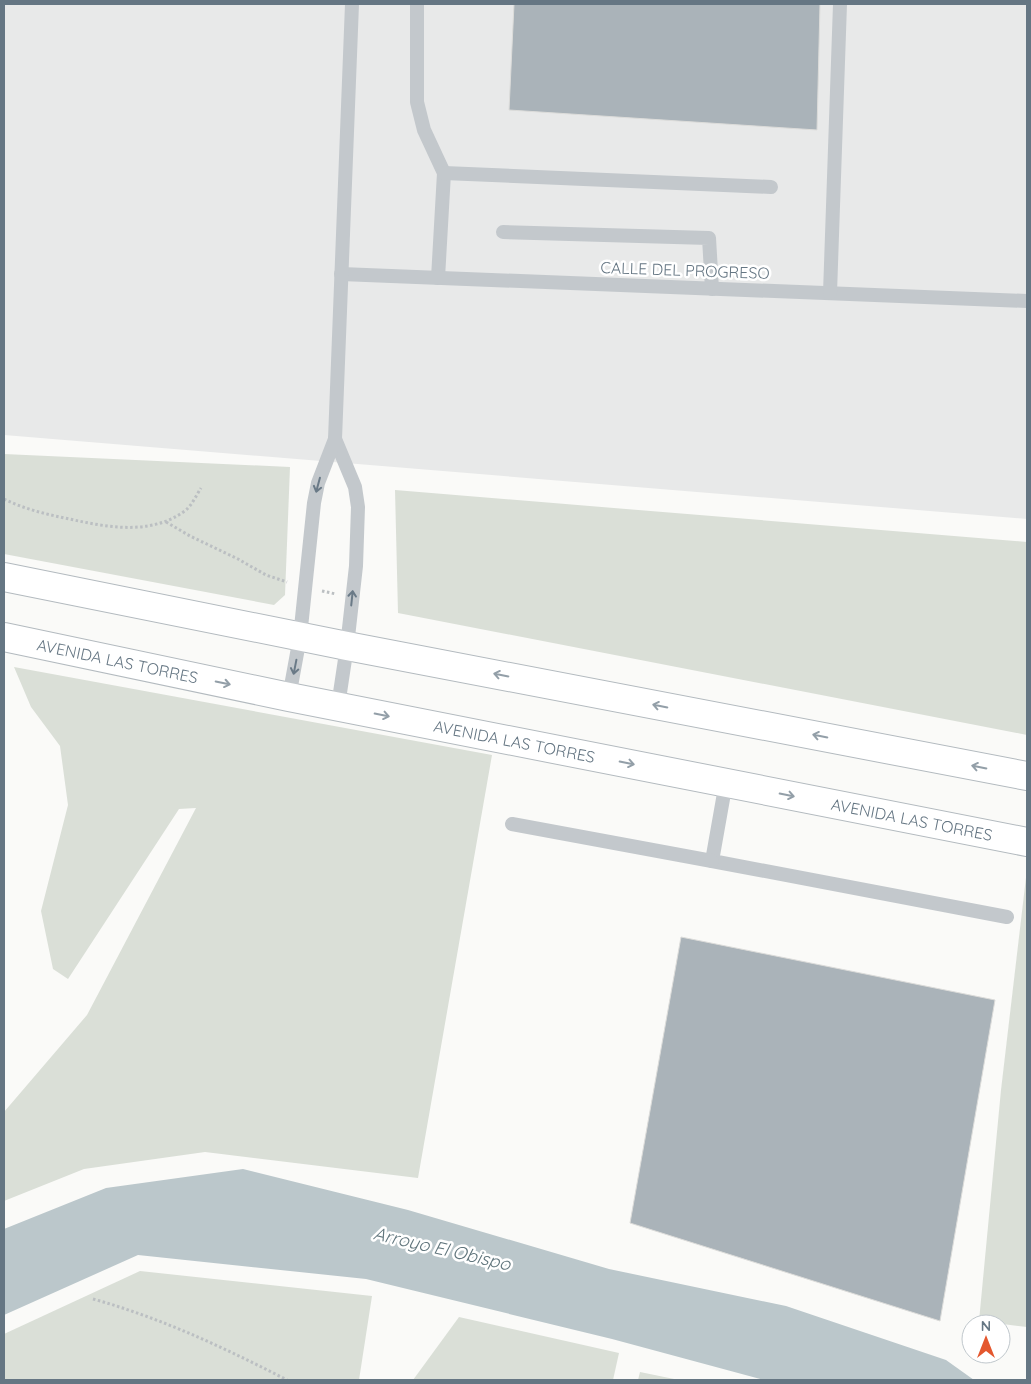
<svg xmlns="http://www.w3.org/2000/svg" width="1031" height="1384" viewBox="0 0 1031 1384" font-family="Quicksand,sans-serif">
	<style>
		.built { fill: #e8e9e9 }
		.green { fill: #dadfd7 }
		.water { fill: #bbc7cb }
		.building { fill: #aab3b9; stroke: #dcdcda }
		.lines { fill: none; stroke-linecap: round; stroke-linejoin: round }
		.secondary-casing { stroke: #b3babf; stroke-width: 30 }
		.path { stroke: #bbbfc2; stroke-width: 3; stroke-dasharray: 2.5 2.5; stroke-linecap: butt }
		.lane { stroke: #c3c8cc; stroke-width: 14 }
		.secondary { stroke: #fff; stroke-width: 28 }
		.oneway { stroke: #6a7a87 }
		.oneway2 { stroke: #939fa8 }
		.labels { text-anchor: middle; stroke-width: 5; stroke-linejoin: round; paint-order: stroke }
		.street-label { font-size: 16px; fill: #657683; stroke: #fff }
		.water-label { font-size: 18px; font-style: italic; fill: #60757c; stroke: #fff }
	</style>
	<rect width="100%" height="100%" fill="#fafaf8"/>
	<polygon class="built" points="4,4 1027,4 1027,519 4,435"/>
	<g class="green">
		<polygon points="4,454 290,467 285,595 274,605 4,554"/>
		<polygon points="395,490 1027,542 1027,735 398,613"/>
		<polygon points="14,667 492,755 418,1178 205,1152 84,1169 4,1201 4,1112 87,1015 196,808 179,809 68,979 53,969 41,911 68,805 60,746 31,707"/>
		<polygon points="1027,869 1027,1327 979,1321 1001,1090"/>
		<polygon points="140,1271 372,1296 359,1380 4,1380 4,1334"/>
		<polygon points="459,1317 619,1353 613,1380 413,1380"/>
		<polygon points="640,1372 679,1380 638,1380"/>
	</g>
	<polygon class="water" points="243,1169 408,1210 609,1269 786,1306 946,1360 974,1380 764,1380 612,1339 366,1279 138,1255 4,1315 4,1229 106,1188"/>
	<g class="building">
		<polygon points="514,4 820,4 817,130 509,110"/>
		<polygon points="681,937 995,1000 940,1321 630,1223"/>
	</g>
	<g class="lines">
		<g class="secondary-casing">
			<g id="secondary">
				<polyline points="4,577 347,646 1027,776"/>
				<path id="s1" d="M4,637L289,697L1027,842"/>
			</g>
		</g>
		<g class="path">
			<path d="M4,499C26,510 50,515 74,520C111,528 153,535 186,510C192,505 197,494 201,488"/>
			<polyline points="166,522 190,536 238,559 266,575 287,582"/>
			<polyline points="322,591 336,594"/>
			<path d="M93,1299C161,1318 225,1348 287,1380"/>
		</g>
		<g class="lane">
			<polyline points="417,4 417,102 424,130 444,173 438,278"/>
			<polyline points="444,173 771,187"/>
			<polyline points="503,232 709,238 712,289"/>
			<polyline points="341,274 1027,301"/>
			<polyline points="830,293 840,4"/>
			<polyline points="335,439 355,487 358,507 356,566 347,646 338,706"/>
			<polyline points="289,697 300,637 314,503 318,483 335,439 352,4"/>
			<polyline points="726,782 712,861 1007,917"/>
			<polyline points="512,824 712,861"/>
		</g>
		<use href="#secondary" class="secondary"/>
	</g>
	<defs><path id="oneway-shaft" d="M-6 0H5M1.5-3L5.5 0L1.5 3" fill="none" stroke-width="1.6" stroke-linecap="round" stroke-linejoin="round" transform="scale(1.25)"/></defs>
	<g class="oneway">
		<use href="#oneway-shaft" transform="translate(318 485) rotate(105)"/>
		<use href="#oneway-shaft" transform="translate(352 598) rotate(-84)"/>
		<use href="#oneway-shaft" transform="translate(295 667) rotate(101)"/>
	</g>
	<g class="oneway2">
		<use href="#oneway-shaft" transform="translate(501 675) rotate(-169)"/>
		<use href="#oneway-shaft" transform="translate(223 683) rotate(12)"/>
		<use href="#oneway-shaft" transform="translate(660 706) rotate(-169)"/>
		<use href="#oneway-shaft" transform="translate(382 715) rotate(11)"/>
		<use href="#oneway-shaft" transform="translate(820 736) rotate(-169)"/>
		<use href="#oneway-shaft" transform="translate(627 763) rotate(11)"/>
		<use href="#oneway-shaft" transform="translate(979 767) rotate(-169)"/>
		<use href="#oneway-shaft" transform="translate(787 795) rotate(11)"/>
	</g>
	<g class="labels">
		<g class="street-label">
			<text transform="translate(685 270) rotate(2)" y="6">CALLE DEL PROGRESO</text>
			<text dy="6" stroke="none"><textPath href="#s1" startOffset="116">AVENIDA LAS TORRES</textPath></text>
			<text dy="6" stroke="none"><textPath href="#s1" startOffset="521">AVENIDA LAS TORRES</textPath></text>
			<text dy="6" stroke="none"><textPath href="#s1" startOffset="926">AVENIDA LAS TORRES</textPath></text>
		</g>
		<g class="water-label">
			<text transform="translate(442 1249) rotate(13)" y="6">Arroyo El Obispo</text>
		</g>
	</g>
	<rect width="1031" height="1384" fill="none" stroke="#657683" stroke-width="10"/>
	<g transform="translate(986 1339)"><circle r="24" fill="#ffffff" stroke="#c1c8cd"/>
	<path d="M0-4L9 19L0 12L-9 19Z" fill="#e4572e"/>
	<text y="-8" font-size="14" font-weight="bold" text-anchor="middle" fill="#657683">N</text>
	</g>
</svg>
